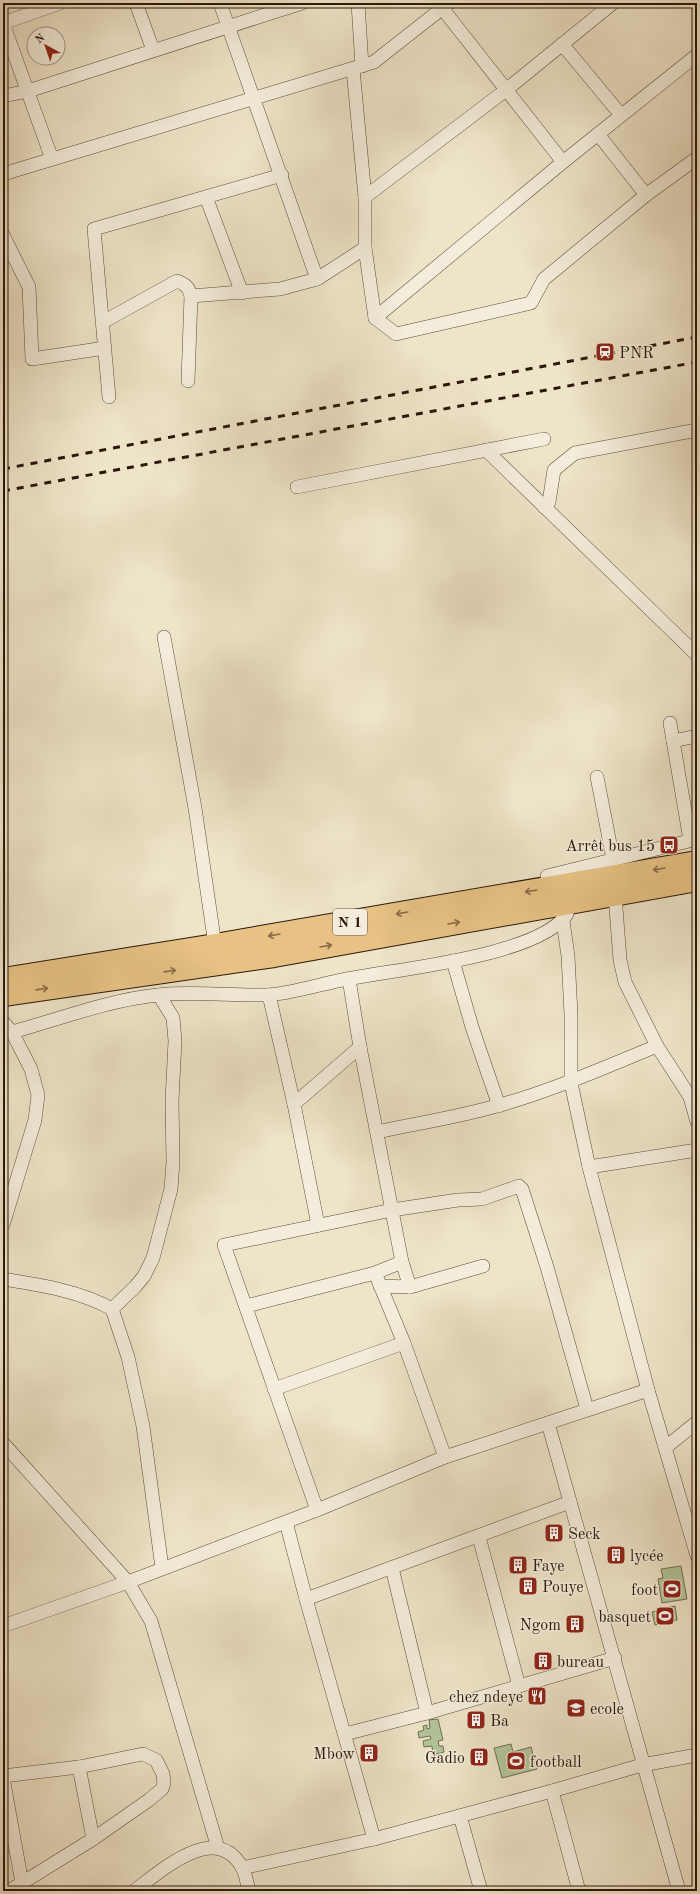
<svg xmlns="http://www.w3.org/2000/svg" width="700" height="1894" viewBox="0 0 700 1894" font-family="'Old Standard TT',serif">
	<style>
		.green { fill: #b3c59a; stroke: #6f6e52 }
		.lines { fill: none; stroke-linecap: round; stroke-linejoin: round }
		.minor-casing { stroke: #5c4a3a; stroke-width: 14 }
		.trunk-casing { stroke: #2b170a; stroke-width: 24 }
		.minor { stroke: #f4eddb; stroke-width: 13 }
		.trunk { stroke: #e7c284; stroke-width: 22 }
		.rail { stroke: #2b170a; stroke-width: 3; stroke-dasharray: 7 7; stroke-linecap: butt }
		.oneway { stroke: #896c47 }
		.labels { text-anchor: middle; stroke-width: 3; stroke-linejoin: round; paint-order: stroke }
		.shield { fill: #f4eddb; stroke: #675749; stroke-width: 1 }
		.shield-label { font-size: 15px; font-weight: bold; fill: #2b170a }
		.poi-label { font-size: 16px; fill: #2b170a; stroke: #f4eddb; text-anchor: start }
	</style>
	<rect width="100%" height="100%" fill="#eee4c8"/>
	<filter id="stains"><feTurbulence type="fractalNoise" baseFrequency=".005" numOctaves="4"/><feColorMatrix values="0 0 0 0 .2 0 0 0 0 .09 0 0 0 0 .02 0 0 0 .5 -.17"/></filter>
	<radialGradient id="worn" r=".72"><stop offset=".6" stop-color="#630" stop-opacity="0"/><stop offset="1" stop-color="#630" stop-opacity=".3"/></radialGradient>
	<g class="green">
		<polygon points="681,1566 687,1599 662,1603 658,1579 663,1578 661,1569"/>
		<polygon points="675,1606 677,1620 655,1625 652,1612"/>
		<polygon points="438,1719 443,1740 438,1741 439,1746 443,1746 444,1752 433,1755 432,1746 424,1747 423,1741 431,1739 430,1736 419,1738 418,1732 424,1730 423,1726 427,1725 427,1729 430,1728 429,1720"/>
		<polygon points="511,1744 513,1752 531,1747 537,1769 502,1778 494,1748"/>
	</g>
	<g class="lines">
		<g class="minor-casing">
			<g id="minor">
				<polyline points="136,3 153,50"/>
				<polyline points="220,3 317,279"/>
				<polyline points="358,3 362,66"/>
				<polyline points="442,8 563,162"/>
				<polyline points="3,23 52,159"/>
				<polyline points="3,23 60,3"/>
				<polyline points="562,44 621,115"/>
				<polyline points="353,69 365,197 365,248 375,318 396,334 531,303 544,279 646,195 697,158"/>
				<polyline points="3,96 28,91 302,3"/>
				<polyline points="598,134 646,195"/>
				<polyline points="3,174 374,62 449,3"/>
				<polyline points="206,197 242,293"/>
				<polyline points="365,197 506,90 613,3"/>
				<polyline points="3,235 29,287 32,359 105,348"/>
				<polyline points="191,296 280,289 317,279 365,248"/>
				<polyline points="375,318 563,162 697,55"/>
				<path d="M103,322L177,281C185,284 189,287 191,296L188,381"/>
				<polyline points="109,397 94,229 282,175"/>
				<polyline points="486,450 697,655"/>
				<polyline points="297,487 544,439"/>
				<polyline points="544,507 549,502 554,470 575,453 697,430"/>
				<polyline points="164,637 195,808 215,945"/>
				<polyline points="670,723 690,840"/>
				<polyline points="673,741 697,736"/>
				<polyline points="597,777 613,859"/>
				<polyline points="547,876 697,839"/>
				<polyline points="615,895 620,960 625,982 657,1046"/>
				<polyline points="563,921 568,956 571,1014 571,1083 589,1167 648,1390 697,1556"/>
				<polyline points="453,961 472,1027 499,1106"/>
				<polyline points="349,979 360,1047 402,1262 410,1287"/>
				<polyline points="269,995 294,1104 318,1225"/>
				<polyline points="3,1022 12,1032 31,1069 38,1095 35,1120 3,1225"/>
				<path d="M12,1032C60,1019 108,1000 158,995C194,991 231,996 267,995C290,994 324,983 347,979C398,969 539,956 567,914"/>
				<polyline points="690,1097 697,1122"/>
				<polyline points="294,1104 360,1047"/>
				<path d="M377,1132C418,1123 460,1117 500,1105C554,1090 605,1067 657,1046L690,1097L697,1094"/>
				<polyline points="589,1167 697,1150"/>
				<polyline points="375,1273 404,1343 445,1457"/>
				<path d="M3,1279C40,1285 80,1291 112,1309L128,1357L143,1426L162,1568"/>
				<polyline points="380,1286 410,1287 483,1266"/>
				<polyline points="246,1306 375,1273 402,1262"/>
				<polyline points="112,1309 135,1287 144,1276 153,1258 171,1189 173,1162 172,1101 175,1041 173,1018 159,995"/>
				<polyline points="274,1389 404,1343"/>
				<polyline points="548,1423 679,1891"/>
				<polyline points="3,1443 128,1582 151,1621 218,1848"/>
				<polyline points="665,1448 697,1422"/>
				<polyline points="317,1510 224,1245 392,1210 458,1200 482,1199 519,1186 522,1189 547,1267 587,1409"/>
				<polyline points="286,1522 306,1599 374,1839"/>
				<polyline points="479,1537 519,1686"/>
				<polyline points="392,1568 427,1713"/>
				<polyline points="306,1599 570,1502"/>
				<polyline points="3,1626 128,1582 317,1510 445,1457 648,1390"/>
				<polyline points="345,1734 427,1713 615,1658"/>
				<polyline points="79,1767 93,1839"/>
				<polyline points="3,1776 79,1767 143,1754 156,1760 163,1774 164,1783 162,1789 149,1800 93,1839 9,1891"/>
				<polyline points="3,1778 22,1883"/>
				<polyline points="552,1791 579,1891"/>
				<polyline points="460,1816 481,1891"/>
				<polyline points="242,1868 374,1839 552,1791 642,1765 697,1755"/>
				<path d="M134,1891C161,1871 215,1821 242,1867C246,1874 247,1884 249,1891"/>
			</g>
		</g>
		<g class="trunk-casing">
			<g id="trunk">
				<polyline points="3,979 215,945 697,862"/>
				<polyline points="3,995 274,956 697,880"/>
			</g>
		</g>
		<use href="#minor" class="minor"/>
		<use href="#trunk" class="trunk"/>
		<g class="rail">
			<polyline points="3,469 697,337"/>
			<polyline points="3,491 697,362"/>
		</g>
	</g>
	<defs><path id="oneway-shaft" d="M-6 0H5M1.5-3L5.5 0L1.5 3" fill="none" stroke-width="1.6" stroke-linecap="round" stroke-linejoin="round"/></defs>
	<g class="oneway">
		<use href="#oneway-shaft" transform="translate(659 869) rotate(170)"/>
		<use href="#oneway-shaft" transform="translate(531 891) rotate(170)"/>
		<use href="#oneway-shaft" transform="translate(402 913) rotate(170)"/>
		<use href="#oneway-shaft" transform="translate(454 923) rotate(-10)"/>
		<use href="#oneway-shaft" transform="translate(274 935) rotate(170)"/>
		<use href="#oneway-shaft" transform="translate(326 946) rotate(-10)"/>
		<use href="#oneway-shaft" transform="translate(170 971) rotate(-8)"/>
		<use href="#oneway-shaft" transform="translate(42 989) rotate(-8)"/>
	</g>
	<defs>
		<g id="station-square" transform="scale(1)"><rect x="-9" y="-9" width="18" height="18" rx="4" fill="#8f2418" stroke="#f4eddb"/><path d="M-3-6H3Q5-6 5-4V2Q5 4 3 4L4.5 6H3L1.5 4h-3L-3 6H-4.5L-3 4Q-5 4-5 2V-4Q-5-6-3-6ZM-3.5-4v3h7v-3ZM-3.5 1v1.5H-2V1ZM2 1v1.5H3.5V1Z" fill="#fff"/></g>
		<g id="bus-square" transform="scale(1)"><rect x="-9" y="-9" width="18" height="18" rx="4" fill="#8f2418" stroke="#f4eddb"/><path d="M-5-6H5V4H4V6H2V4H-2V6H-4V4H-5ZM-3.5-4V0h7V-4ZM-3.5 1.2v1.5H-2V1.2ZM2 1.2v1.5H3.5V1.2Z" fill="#fff"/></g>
		<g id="building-square" transform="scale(1)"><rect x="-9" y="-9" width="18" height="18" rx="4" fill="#8f2418" stroke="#f4eddb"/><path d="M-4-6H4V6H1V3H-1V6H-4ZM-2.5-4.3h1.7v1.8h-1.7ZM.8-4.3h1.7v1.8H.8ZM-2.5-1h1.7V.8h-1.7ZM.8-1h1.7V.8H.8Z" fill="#fff"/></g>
		<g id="stadium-square" transform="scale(1)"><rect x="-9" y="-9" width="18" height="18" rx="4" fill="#8f2418" stroke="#f4eddb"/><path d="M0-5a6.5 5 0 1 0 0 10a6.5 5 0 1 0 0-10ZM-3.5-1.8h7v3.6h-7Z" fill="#fff"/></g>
		<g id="restaurant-square" transform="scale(1)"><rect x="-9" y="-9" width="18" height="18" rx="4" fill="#8f2418" stroke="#f4eddb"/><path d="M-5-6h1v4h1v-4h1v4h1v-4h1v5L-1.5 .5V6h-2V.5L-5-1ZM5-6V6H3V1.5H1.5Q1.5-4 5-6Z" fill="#fff"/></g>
		<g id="school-square" transform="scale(1)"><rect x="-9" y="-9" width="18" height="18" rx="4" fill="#8f2418" stroke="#f4eddb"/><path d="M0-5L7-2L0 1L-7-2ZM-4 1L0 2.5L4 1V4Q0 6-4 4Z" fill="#fff"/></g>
	</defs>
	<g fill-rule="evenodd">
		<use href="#station-square" x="605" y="352"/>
		<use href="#bus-square" x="669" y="845"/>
		<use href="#building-square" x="554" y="1533"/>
		<use href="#building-square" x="616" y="1555"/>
		<use href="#building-square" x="518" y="1565"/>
		<use href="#building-square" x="528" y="1586"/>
		<use href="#stadium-square" x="672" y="1589"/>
		<use href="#stadium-square" x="665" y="1616"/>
		<use href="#building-square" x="575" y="1624"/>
		<use href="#building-square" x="543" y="1661"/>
		<use href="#restaurant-square" x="537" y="1696"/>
		<use href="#school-square" x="576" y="1708"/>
		<use href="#building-square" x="476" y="1720"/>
		<use href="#building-square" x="369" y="1753"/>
		<use href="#building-square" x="479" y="1757"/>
		<use href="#stadium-square" x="516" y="1761"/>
	</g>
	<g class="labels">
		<rect class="shield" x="333" y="909" width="34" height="26" rx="3"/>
		<g class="shield-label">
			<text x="350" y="927">N 1</text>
		</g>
		<g class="poi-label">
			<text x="619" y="358">PNR</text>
			<text x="655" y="851" text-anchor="end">Arrêt bus 15</text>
			<text x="568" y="1539">Seck</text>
			<text x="630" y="1561">lycée</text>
			<text x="532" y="1571">Faye</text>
			<text x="542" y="1592">Pouye</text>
			<text x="658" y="1595" text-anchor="end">foot</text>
			<text x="651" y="1622" text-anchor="end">basquet</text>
			<text x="561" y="1630" text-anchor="end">Ngom</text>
			<text x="557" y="1667">bureau</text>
			<text x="523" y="1702" text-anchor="end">chez ndeye</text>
			<text x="590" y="1714">ecole</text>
			<text x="490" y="1726">Ba</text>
			<text x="355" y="1759" text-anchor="end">Mbow</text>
			<text x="465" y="1763" text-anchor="end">Gadio</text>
			<text x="530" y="1767">football</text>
		</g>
	</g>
	<rect width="700" height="1894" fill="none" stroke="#eee4c8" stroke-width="16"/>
	<rect x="4" y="4" width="692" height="1886" fill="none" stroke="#2b170a" stroke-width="2"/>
	<rect x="8" y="8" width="684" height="1878" fill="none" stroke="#2b170a"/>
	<g transform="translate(46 46) rotate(320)"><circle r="19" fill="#f4eddb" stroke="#a49787"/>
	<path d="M0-3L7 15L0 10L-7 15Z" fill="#8f2418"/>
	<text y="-6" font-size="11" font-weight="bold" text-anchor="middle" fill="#2b170a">N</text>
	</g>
	<rect width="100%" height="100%" filter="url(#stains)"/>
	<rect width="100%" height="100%" fill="url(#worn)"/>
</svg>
